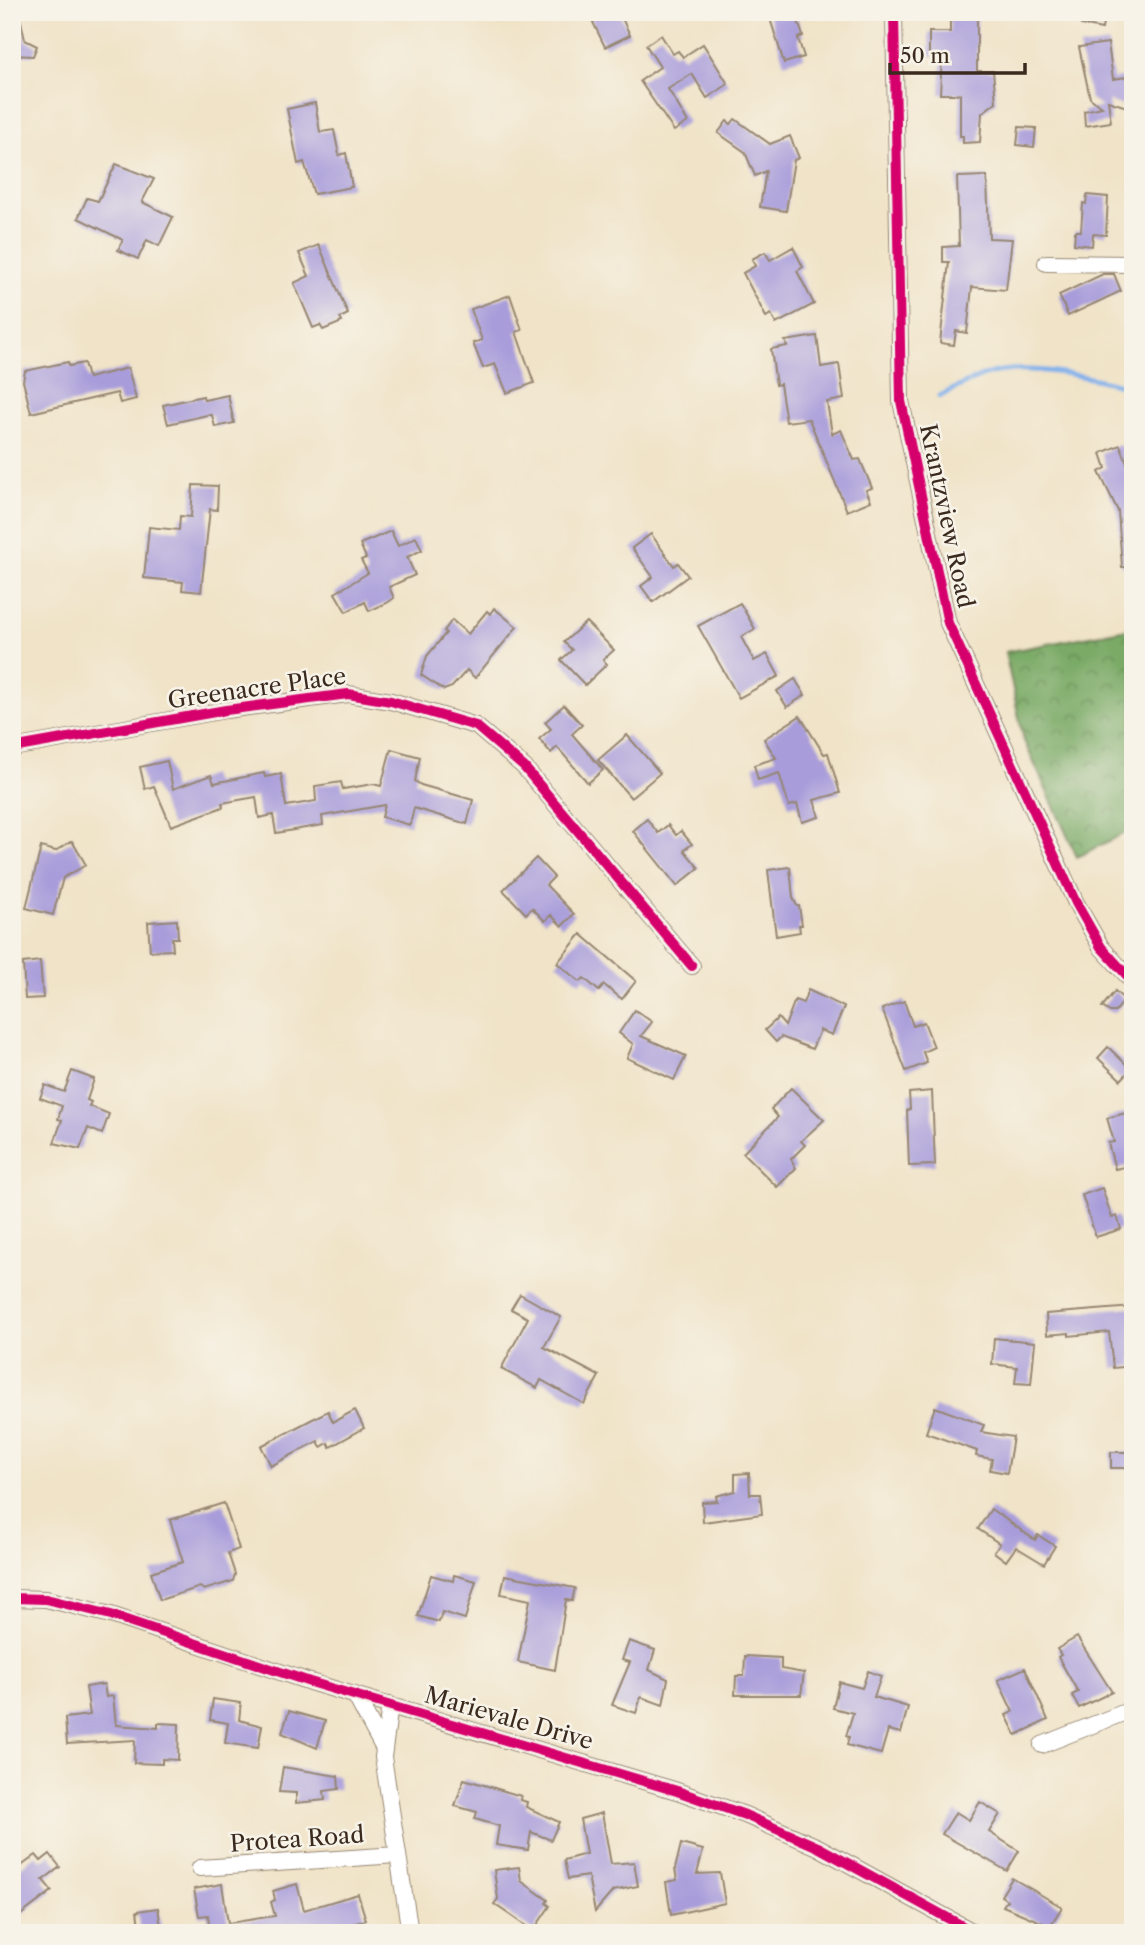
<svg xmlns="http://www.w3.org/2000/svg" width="1145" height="1945" viewBox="0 0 1145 1945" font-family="'Libre Caslon Text',serif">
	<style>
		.forest { fill: url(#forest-crowns); stroke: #5a6a42; stroke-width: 2 }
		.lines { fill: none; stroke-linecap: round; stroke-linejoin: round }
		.stream { stroke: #80b0eb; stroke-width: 5 }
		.building { fill: #a89cda }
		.street-casing { stroke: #968672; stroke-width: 18 }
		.street { stroke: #fff; stroke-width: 16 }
		.cycleway-casing { stroke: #f7f3e8; stroke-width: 15 }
		.cycleway { stroke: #d6006c; stroke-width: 10 }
		.labels { text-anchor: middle; stroke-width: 5; stroke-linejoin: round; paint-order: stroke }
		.street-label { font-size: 23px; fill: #3b2a1e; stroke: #f7f3e8 }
	</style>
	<defs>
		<pattern id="forest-crowns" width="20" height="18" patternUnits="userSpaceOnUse" patternTransform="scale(1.75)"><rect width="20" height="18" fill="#7aaa66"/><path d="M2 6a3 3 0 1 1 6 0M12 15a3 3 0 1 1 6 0" fill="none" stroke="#658b53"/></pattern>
	</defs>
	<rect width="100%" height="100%" fill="#f7f3e8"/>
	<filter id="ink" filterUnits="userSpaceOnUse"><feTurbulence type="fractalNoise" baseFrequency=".0143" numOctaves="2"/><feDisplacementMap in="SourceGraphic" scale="14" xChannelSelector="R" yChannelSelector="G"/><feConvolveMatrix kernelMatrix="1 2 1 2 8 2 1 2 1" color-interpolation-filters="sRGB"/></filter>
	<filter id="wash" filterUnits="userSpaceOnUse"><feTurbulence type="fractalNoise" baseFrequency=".00686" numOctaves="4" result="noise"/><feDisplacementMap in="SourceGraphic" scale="28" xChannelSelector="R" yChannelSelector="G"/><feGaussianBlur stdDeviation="1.57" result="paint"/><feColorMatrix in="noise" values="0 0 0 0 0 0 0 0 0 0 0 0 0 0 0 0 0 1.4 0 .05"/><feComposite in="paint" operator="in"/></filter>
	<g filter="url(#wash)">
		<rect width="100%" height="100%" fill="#f0e3c7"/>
		<polygon class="forest" points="1133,628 1133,829 1077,857 1024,741 1005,652"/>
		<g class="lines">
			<path class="stream" d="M940,396C955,389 970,380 985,375C1024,361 1094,378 1133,388"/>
		</g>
		<g id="blocks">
			<g class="building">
				<polygon points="12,12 19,12 25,40 37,46 33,56 12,55"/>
				<polygon points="588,12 619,12 630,35 605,47"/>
				<polygon points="768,12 795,12 803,36 798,38 804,57 784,63"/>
				<polygon points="1084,12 1105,12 1102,29 1081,25"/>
				<polygon points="950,15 977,15 977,71 993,71 996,102 982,113 980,142 963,143 963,136 960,136 960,94 940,94 942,55 929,56 929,32 950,32"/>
				<polygon points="661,35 673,54 678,51 683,57 703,44 728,84 707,98 692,74 668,89 688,122 674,131 640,81 660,67 646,45"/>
				<polygon points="1108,43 1113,79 1133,76 1133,109 1108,101 1111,122 1085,126 1084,111 1102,107 1090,98 1079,47"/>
				<polygon points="315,103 320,132 334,130 339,155 346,153 352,187 314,194 304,162 298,164 287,109"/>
				<polygon points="735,119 770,144 790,136 799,158 794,160 786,211 760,207 766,171 755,176 745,152 718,133 727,121 731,124"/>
				<polygon points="1019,127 1036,128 1034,147 1017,145"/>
				<polygon points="116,164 154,179 142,202 173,217 159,246 147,240 138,259 118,250 123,240 78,218 87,198 98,201"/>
				<polygon points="987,176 989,238 1012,239 1006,290 972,287 967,333 956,331 954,345 940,343 949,262 943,262 943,247 959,246 957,177"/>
				<polygon points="1087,195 1108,197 1106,235 1093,234 1092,246 1074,244 1075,231 1081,231 1083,203 1086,204"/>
				<polygon points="319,245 348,314 340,318 342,322 323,330 320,325 313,328 294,283 309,276 299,253"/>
				<polygon points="793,247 803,267 797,271 814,304 776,324 771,314 766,317 743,273 755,266 752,259 765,252 770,260"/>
				<polygon points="1103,274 1114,274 1121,291 1068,316 1059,295"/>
				<polygon points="510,295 522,330 516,332 534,383 507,393 495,364 483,368 473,343 482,340 471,309"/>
				<polygon points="817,336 821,367 839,364 844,399 827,402 832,434 841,430 854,460 860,459 872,488 866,490 871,501 847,511 809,419 786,422 780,384 776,385 771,349 787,346 785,341"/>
				<polygon points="68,362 69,366 84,363 88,378 128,368 136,399 120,403 117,393 31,413 23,381 25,371"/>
				<polygon points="228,395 234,423 215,427 212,415 207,415 168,424 163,405 203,396 204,400"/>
				<polygon points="1120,445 1133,478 1133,567 1122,567 1118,511 1099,472 1106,468 1101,453"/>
				<polygon points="193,485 218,486 217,510 210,509 201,592 182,590 183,582 144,578 149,527 179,530 180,516 191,517"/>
				<polygon points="391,531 398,546 416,537 422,550 407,557 415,575 389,587 394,598 387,603 369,611 365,602 346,612 335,593 368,573 361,560 366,558 360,544"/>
				<polygon points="651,534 674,566 678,563 688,576 653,602 641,586 653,577 632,548"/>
				<polygon points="740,603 755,629 741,637 754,661 767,654 779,676 739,698 698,626"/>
				<polygon points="494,608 517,627 475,678 467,670 452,687 444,690 421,675 427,656 446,633 444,631 452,620 468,634 487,611 490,614"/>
				<polygon points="586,622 614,650 603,660 607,664 585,685 561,660 572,650 564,642"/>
				<polygon points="795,679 805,695 787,707 777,691"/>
				<polygon points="564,705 582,725 572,734 603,770 588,783 557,747 551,753 539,739 551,729 545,722"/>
				<polygon points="800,716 824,754 828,753 840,793 814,800 819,817 802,822 797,804 789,806 779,773 758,780 754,765 776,758 764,739"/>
				<polygon points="627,735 660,773 631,798 598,760"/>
				<polygon points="391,749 420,757 415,781 421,785 473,800 467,824 414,808 410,825 382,817 385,805 322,816 323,825 276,833 273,815 259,818 256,797 222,803 223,807 171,826 154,786 145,789 140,767 167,761 173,789 211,775 214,783 264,773 265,777 281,774 286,806 316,801 315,786 341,782 343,789 373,784 381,786"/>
				<polygon points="647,819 658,833 668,825 676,835 681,831 692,844 684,850 699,868 677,886 633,831"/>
				<polygon points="72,841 86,865 63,878 53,915 26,908 41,847 55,851"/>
				<polygon points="536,858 554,877 546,885 574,914 562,926 551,915 545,921 532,908 526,914 503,890"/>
				<polygon points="790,867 793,898 797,906 799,906 802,925 799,925 800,932 776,936 768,870"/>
				<polygon points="177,920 178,938 172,938 173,950 150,951 148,922"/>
				<polygon points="581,934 636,981 622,999 604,985 599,991 584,978 580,982 557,963"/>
				<polygon points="40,961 43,998 25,999 23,963"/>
				<polygon points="808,990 844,1007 832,1035 820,1030 812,1049 781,1037 776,1042 765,1030 778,1018 785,1026 795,1000 803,1003"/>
				<polygon points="1115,991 1125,1000 1115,1012 1110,1012 1102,1007"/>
				<polygon points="904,1001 913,1026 924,1022 934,1047 923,1052 927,1063 906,1071 882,1009"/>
				<polygon points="635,1010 652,1022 641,1036 686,1056 674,1080 627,1058 633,1044 619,1033"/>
				<polygon points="1108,1047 1131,1069 1121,1080 1098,1058"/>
				<polygon points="72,1071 94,1079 87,1100 91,1102 89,1106 109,1114 102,1134 88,1128 80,1149 54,1143 62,1120 58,1119 62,1106 40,1098 45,1085 64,1092"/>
				<polygon points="791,1088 824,1120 801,1141 805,1145 791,1159 796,1168 777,1187 743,1153 778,1117 771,1109"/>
				<polygon points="932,1091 935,1165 909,1166 907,1110 910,1109 909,1093"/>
				<polygon points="1133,1111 1133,1165 1115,1169 1108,1143 1114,1142 1107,1118"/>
				<polygon points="1102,1188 1112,1218 1117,1216 1121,1229 1096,1237 1082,1195"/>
				<polygon points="520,1294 561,1317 544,1347 599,1376 584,1404 541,1380 537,1388 501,1369 528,1318 511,1309"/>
				<polygon points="1133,1307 1133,1366 1113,1368 1109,1332 1069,1336 1069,1333 1047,1335 1046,1314"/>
				<polygon points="994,1338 1035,1342 1031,1384 1015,1383 1017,1367 992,1364"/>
				<polygon points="935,1407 984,1425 981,1432 1013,1437 1007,1473 990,1470 992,1459 976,1456 977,1451 926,1433"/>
				<polygon points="355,1410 364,1428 330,1447 328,1443 321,1447 318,1441 271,1466 261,1446 328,1411 333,1422"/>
				<rect x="1111" y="1452" width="22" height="16"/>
				<polygon points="749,1473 750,1494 760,1494 762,1514 703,1522 702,1502 717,1501 716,1496 735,1491 735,1474"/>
				<polygon points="224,1503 239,1549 228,1553 235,1574 233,1581 204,1590 200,1587 160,1600 151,1572 183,1562 170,1520"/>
				<polygon points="991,1509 1035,1540 1038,1535 1055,1546 1044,1564 1016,1547 1006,1561 994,1552 1000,1544 978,1529"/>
				<polygon points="431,1575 453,1581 454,1575 476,1581 465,1619 442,1612 439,1622 418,1616"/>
				<polygon points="505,1575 575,1588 572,1601 566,1600 555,1670 518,1662 530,1600 501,1594"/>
				<polygon points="1077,1637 1112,1692 1079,1708 1072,1695 1078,1692 1058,1657 1061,1655 1057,1649"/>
				<polygon points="629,1641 655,1650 649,1670 668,1679 663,1705 641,1697 636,1713 612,1705 630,1662 622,1660"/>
				<polygon points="745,1656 781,1658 781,1669 804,1673 801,1695 735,1695 736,1676 744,1676"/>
				<polygon points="1025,1668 1048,1720 1016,1735 1006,1715 1013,1712 998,1680"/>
				<polygon points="868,1671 881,1676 874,1697 908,1707 901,1733 888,1730 881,1754 847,1745 849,1737 846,1736 853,1713 833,1708 839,1682 862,1688"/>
				<polygon points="104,1684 106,1697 113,1696 116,1725 158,1728 158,1723 179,1724 178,1760 162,1759 162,1764 134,1763 135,1740 67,1744 65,1718 90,1715 86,1687"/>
				<polygon points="213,1699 241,1703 239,1720 262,1726 258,1748 225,1743 228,1723 210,1720"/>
				<polygon points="289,1711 325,1721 317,1748 282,1733"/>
				<polygon points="283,1767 338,1776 339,1789 324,1791 325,1800 296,1803 296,1793 279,1792"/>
				<polygon points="464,1779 521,1796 520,1800 527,1802 526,1807 559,1822 551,1840 531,1832 528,1850 496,1845 499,1826 475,1819 477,1812 455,1806"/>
				<polygon points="980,1802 1000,1814 989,1832 1019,1851 1007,1871 942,1834 956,1812 969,1820"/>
				<polygon points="602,1813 611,1864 634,1862 638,1886 613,1891 595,1912 588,1876 568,1879 564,1860 586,1854 580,1819"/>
				<polygon points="681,1844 703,1850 697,1874 720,1873 725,1903 671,1915 666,1882 677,1880 675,1869"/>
				<polygon points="50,1854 60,1867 43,1880 52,1891 18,1917 12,1909 12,1873 36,1855 41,1861"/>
				<polygon points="519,1867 521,1881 548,1900 546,1903 550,1906 533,1931 494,1904 498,1899 494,1870"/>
				<polygon points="1012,1878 1062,1907 1050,1926 1003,1906 1007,1900 1001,1896"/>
				<polygon points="222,1884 228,1923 275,1916 271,1902 275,1900 273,1891 297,1884 304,1910 358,1894 366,1920 343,1927 345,1933 210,1933 208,1915 199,1916 194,1889"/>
				<polygon points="158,1908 162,1933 140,1933 137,1911"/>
			</g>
		</g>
	</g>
	<g filter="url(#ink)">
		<use href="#blocks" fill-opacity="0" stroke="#968672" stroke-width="2"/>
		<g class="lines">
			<g class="street-casing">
				<g id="street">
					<polyline points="894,12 901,401 948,623 1076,903 1101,947 1133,982"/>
					<polyline points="1046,263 1133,264"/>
					<polyline points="12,748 226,710 348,694 391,701 476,726 524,767 692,966"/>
					<polyline points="12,1598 46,1599 111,1615 310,1682 677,1791 745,1815 818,1847 975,1933"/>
					<polyline points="355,1695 384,1749"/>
					<polyline points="390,1705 383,1757 410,1933"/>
					<polyline points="1042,1745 1133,1709"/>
					<polyline points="200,1868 397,1855"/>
				</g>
			</g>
			<use href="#street" class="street"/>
			<g class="cycleway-casing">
				<g id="cycleway">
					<polyline points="894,12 901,401 948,623 1076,903 1101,947 1133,982"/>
					<polyline points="12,748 226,710 348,694 391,701 476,726 524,767 692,966"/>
					<polyline points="12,1598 46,1599 111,1615 310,1682 677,1791 745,1815 818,1847 975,1933"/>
				</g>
			</g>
			<use href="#cycleway" class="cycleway"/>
		</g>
	</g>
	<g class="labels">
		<g class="street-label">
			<text transform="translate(947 516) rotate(78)" y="8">Krantzview Road</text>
			<text transform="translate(257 688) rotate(-8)" y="8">Greenacre Place</text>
			<text transform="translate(509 1718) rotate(16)" y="8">Marievale Drive</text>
			<text transform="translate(297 1839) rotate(-4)" y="8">Protea Road</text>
		</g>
	</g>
	<rect width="1145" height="1945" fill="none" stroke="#f7f3e8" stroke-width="42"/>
	<path d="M890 63v10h135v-10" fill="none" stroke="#3b2a1e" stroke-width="3.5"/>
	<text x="900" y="63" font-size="21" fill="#3b2a1e" stroke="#f7f3e8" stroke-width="5" paint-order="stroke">50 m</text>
</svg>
